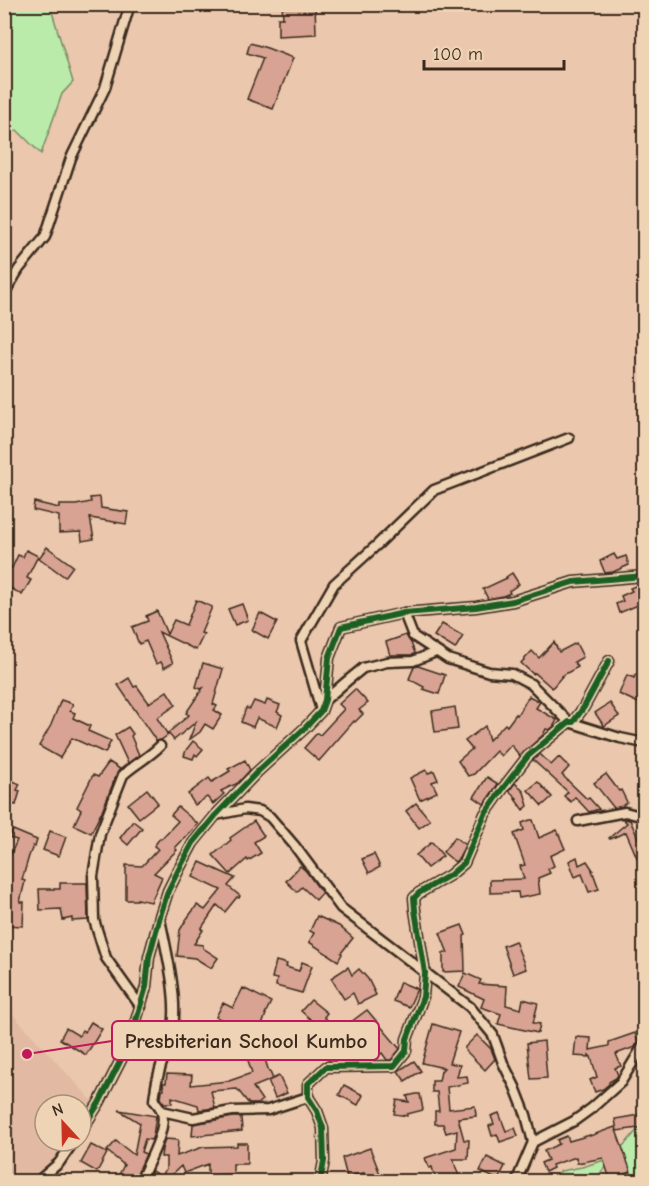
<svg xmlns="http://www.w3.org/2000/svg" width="649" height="1186" viewBox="0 0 649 1186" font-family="'Comic Neue',sans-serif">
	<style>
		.built { fill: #e2b9a2 }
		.green { fill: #baebaa; stroke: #7a8a64; stroke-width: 1.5 }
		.building { fill: #d8a393; stroke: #3b2a1e; stroke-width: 1.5 }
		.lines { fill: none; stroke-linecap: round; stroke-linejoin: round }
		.street-casing { stroke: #3b2a1e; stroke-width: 13 }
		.street { stroke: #eed3b5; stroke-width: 8 }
		.cycleway-casing { stroke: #eed3b5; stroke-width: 10 }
		.cycleway { stroke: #1b5e20; stroke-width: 6 }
		.leader { fill: none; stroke: #c2185b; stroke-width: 2 }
		.callout-dot { fill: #c2185b; stroke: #eed3b5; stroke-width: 2 }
		.callout { fill: #eed3b5; stroke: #c2185b; stroke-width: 2 }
		.callout-label { font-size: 21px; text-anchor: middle; font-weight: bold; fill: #3b2a1e }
	</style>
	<rect width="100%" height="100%" fill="#eac7ad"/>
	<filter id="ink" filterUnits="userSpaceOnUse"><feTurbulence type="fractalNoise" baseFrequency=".0167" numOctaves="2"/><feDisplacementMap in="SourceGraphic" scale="12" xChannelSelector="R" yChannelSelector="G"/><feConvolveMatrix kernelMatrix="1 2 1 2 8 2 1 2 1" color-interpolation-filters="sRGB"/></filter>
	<g filter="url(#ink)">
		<polygon class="built" points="4,1005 94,1103 81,1122 81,1105 45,1105 45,1141 69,1141 65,1147 31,1181 5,1181"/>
		<g class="green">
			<polygon points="5,4 50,5 73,82 62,94 41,154 17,130 5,134"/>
			<path d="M640,1117L644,1123V1181H621L618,1170L610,1164C602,1168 600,1175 594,1181L549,1182L561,1171L582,1167L608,1159L626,1143L639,1128Z"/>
		</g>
		<g class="building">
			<polygon points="282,4 315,4 316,34 278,36 278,18 283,18"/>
			<polygon points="250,43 267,48 293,58 273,109 247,99 263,58 247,53"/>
			<polygon points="100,497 101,508 128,512 126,524 90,518 94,539 82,541 81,532 59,533 59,516 33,510 34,502 59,508 59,505 76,505 91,502 90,498"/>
			<polygon points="47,547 73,566 65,577 39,558"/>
			<polygon points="26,550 38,556 27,578 31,580 22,595 4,584 4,563 12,568 18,555 23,557"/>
			<polygon points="614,554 617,559 626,556 629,565 613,572 605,573 600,561"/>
			<polygon points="512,573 519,584 509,591 510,593 503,596 488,599 483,589 507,578 506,577"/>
			<polygon points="645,582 645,621 638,605 619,613 616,604 623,601 621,596 632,591 630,588"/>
			<polygon points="196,600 212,607 201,633 204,634 196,650 159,632 173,663 164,668 161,662 156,664 146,641 139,644 132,627 148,621 146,616 157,611 167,634 174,620 186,625"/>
			<polygon points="242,604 248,620 235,625 228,609"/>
			<polygon points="260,613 277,622 268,639 252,630"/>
			<polygon points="442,624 463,636 455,649 434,636"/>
			<polygon points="406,635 411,643 415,653 412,655 390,655 386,642"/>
			<polygon points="554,642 559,652 576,643 583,657 574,662 578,667 563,675 552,688 535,673 533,674 521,663 532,651 539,658"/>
			<polygon points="203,663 223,669 213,704 217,706 214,710 222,715 213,729 205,724 200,732 189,740 196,722 174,740 168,733 189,715 186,713 203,688 201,689 196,687"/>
			<polygon points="418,666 445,675 439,694 423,689 424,687 409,679 414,667"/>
			<polygon points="636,674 644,678 640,688 645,690 645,706 619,694 627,675 634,678"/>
			<polygon points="129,678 134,687 137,686 149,703 167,691 176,705 157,718 168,735 161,740 156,741 118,685"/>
			<polygon points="355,689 368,703 359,710 363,714 355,722 354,721 319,761 304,748 317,733 320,735 344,709 339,704"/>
			<polygon points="529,696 540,702 536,708 557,720 553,727 549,730 546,729 543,735 520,756 511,745 501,756 496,751 474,774 468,776 458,761 472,749 465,741 485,726 489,740 505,724 507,726 516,714 517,715"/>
			<polygon points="61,700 73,704 70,711 75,713 73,718 90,726 88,731 111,741 105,753 72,738 60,758 39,746 51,725"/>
			<polygon points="267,700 280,705 277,712 282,715 277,727 257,718 253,727 241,722 246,708 250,709 254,701 265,705"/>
			<polygon points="610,703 619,716 604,726 595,713"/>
			<polygon points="455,707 458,729 435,732 432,711"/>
			<polygon points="128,727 133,734 131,736 139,755 128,763 115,735"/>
			<polygon points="193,741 203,749 197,756 195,754 193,759 184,756 186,750"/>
			<polygon points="540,754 551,765 559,757 569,767 562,775 587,799 589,798 599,809 589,812 575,797 571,802 564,796 568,792 533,760"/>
			<polygon points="245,760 250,770 238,783 221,791 224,794 213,804 207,797 195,805 188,794 209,778 212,782 230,771 228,769"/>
			<polygon points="109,762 120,769 117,773 103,809 91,833 74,825 81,810 77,807 93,775 98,777"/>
			<polygon points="426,770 428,773 434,771 438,780 432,782 437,792 420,800 410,778"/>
			<polygon points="606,774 619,791 621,790 627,802 623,805 623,806 614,808 594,783"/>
			<polygon points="4,777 20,784 17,790 20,791 16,805 4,802"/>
			<polygon points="487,777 498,784 484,804 474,797"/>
			<polygon points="538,782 552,797 542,806 528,790"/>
			<polygon points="515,783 524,792 528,806 523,810 515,799 517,798 509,791"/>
			<polygon points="147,789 158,803 139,818 128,804"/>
			<polygon points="416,803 430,820 419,828 406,811"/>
			<polygon points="178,807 198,824 175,848 177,850 154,873 162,877 151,902 137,899 137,900 126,900 126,865 142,866 158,849 154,846 160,838 161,839 178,821 171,815"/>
			<polygon points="623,819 630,820 638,838 645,833 645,857 638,860 626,832 610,839 609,838 627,823"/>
			<polygon points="530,820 533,820 539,838 557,830 565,849 550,856 554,866 548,869 550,873 538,878 540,894 519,898 518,892 490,893 490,880 524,879 520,866 525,865 514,834 524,830 522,823"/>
			<polygon points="133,821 142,828 128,845 120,838"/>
			<polygon points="254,821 264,836 254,842 261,853 248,861 247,859 230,874 213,855 231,840 230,838"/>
			<polygon points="13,830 37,840 35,847 33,846 29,856 22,880 25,881 20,902 24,902 23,926 5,925 4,857 9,858 17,840 10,838"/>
			<polygon points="50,831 66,837 59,856 43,850"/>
			<polygon points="455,837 465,845 459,858 455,862 443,852"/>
			<polygon points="432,842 443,856 427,868 416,855"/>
			<polygon points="374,854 380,867 369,873 362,859"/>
			<polygon points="577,857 579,865 587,861 593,870 592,870 599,889 589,892 582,874 575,877 569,861"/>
			<polygon points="200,862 235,878 228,886 240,896 239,898 237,897 225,912 217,905 201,929 203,930 194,944 203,945 203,948 218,958 211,968 195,958 177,956 180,930 186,920 197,905 205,910 221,890 193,877"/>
			<polygon points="300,866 306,871 322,893 316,900 302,887 297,892 286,881"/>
			<polygon points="60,883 87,883 88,920 72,921 72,918 63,920 61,909 40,910 39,889 60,889"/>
			<polygon points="317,916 339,926 353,938 341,953 342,954 338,961 309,942 314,933 310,931"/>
			<polygon points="462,925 466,935 464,936 465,971 443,972 443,953 448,953 440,933"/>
			<polygon points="515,941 526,969 513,974 503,946"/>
			<polygon points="276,961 287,964 286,967 299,971 302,962 312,966 302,993 276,986 277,979 272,978"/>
			<polygon points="348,967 352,975 359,969 368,979 376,995 358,1004 353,993 344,999 331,978"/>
			<polygon points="465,973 481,980 479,984 507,986 506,1005 521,1009 523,999 538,1003 533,1023 540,1024 538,1033 498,1024 501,1014 481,1007 484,999 459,987"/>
			<polygon points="400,982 417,989 409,1007 393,1001"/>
			<polygon points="243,988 271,1002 265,1014 266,1014 258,1037 269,1072 270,1072 273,1079 253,1087 262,1100 257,1104 249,1104 237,1089 211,1091 215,1108 199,1110 198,1105 172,1097 172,1103 164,1103 161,1098 162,1090 164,1090 163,1083 166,1083 167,1074 192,1075 191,1085 229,1081 252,1073 242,1041 234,1038 237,1027 216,1017 223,1003 233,1008"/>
			<polygon points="311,1000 327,1013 324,1017 337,1029 323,1043 335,1055 329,1060 315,1046 313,1047 306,1035 319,1027 301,1011"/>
			<polygon points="367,1010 400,1049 391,1060 387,1060 382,1053 373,1060 359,1045 355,1048 339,1031"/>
			<polygon points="91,1022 102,1029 86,1055 60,1039 66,1028 79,1036 82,1030 85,1032"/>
			<polygon points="433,1024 459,1032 449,1063 460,1065 457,1077 467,1076 468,1083 447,1087 449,1109 475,1106 476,1116 458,1118 464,1140 469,1140 468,1159 453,1159 461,1182 436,1182 432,1167 429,1168 425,1158 456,1148 457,1130 446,1133 443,1124 435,1124 435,1111 439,1111 437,1092 432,1092 432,1081 439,1081 441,1071 444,1068 422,1063"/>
			<polygon points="635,1033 638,1042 635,1047 616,1054 621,1066 615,1068 618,1075 616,1078 609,1082 609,1084 603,1089 595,1092 590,1080 597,1077 591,1057 589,1055 589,1057 574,1056 576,1037 591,1038 590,1050 609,1046 609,1042"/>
			<polygon points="477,1035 491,1049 495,1059 485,1070 465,1050 465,1047"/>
			<polygon points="544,1041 547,1078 531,1079 527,1043"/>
			<polygon points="414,1061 421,1071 405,1081 398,1071"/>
			<polygon points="279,1076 287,1093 275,1098 268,1081"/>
			<polygon points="344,1085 363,1095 358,1105 339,1095"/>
			<polygon points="416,1094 420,1094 423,1110 407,1114 407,1116 394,1114 397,1100 409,1102 407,1096"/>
			<polygon points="119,1110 156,1116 153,1136 151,1140 145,1139 141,1152 146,1154 134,1182 115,1182 124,1165 107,1151 116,1141 134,1155 140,1123"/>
			<polygon points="499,1113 506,1131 515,1128 518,1136 500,1142 497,1134 492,1136 489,1126 494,1124 491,1116"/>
			<polygon points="645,1114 645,1127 617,1131 615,1119"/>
			<polygon points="233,1117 241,1117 242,1131 192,1136 193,1124"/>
			<polygon points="615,1127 631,1172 610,1179 603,1158 577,1163 576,1157 552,1165 553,1168 545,1172 541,1163 548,1160 544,1151 559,1144 557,1140 567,1136 569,1141 590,1135 590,1136"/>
			<polygon points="165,1139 178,1140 177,1156 203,1147 237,1146 237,1143 247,1143 247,1164 233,1164 233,1174 208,1175 208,1164 184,1173 181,1166 166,1180 169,1182 147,1182 152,1171 160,1176 166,1170 166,1157 161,1157 162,1149"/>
			<polygon points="91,1145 107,1153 97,1172 81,1163"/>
			<polygon points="370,1148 380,1174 365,1178 364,1173 347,1177 342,1158"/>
			<polygon points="487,1157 505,1166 498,1180 480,1171"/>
		</g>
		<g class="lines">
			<g class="street-casing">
				<g id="street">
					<polyline points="4,294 19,269 45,237 71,158 105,88 130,4"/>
					<polyline points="404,613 413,636 448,659 489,672 512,674 531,684 569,722 620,738 644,743"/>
					<polyline points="325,700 347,681 363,668 387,662 413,661 436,652"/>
					<polyline points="321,710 301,641 334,584 378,544 434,490 569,438"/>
					<polyline points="216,815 245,809 260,811 270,817 294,845 341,908 470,1007 493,1035 503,1063 515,1087 526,1115 533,1142 516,1182"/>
					<polyline points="578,821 625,812 644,817"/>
					<path d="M141,1007L106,958L94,920L93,876L100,834L123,775C135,764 148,758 160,746"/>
					<polyline points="162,1111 193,1118 232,1111 268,1110 308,1097"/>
					<polyline points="81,1131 99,1103 129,1044 146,987 149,957 160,916 168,891 178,871 193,843 215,816 257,772 305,728 321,711 325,700 329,658 341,627 404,613 476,607 513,601 573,582 644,576"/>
					<polyline points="533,1142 574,1121 592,1108 621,1082 644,1044"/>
					<polyline points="37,1182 59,1163 74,1141"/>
					<path d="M140,1182C147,1164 167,1131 162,1112C161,1108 157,1104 154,1100C155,1092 156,1084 158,1077C162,1060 169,1044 173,1027C178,997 166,949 160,919"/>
					<polyline points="320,1182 324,1161 323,1128 317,1111 308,1097 308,1084 326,1067 394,1066 406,1051 407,1039 423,997 425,973 415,910 414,898 419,893 450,875 464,863 485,814 504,787 528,756 569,722 573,722 584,707 609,661"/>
				</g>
			</g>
			<use href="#street" class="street"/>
			<g class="cycleway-casing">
				<g id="cycleway">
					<polyline points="81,1131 99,1103 129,1044 146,987 149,957 160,916 168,891 178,871 193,843 215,816 257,772 305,728 321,711 325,700 329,658 341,627 404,613 476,607 513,601 573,582 644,576"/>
					<polyline points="320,1182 324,1161 323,1128 317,1111 308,1097 308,1084 326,1067 394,1066 406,1051 407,1039 423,997 425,973 415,910 414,898 419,893 450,875 464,863 485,814 504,787 528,756 569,722 573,722 584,707 609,661"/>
				</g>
			</g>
			<use href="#cycleway" class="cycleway"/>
		</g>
	</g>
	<path class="leader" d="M27 1054L112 1041"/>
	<circle class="callout-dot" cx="27" cy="1054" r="6"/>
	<rect class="callout" x="112" y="1021" width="267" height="39" rx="6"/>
	<g class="callout-label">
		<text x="246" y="1048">Presbiterian School Kumbo</text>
	</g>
	<rect width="649" height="1186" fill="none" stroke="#eed3b5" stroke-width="24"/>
	<rect x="12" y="12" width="625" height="1162" fill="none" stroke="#3b2a1e" stroke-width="2" filter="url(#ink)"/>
	<g transform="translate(63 1123) rotate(338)"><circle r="28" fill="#eed3b5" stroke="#a68f79" stroke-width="1.5"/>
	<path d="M0-4.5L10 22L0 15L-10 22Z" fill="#c8321e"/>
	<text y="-9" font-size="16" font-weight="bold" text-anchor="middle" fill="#3b2a1e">N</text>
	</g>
	<path d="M424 60v9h140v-9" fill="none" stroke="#3b2a1e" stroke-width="3"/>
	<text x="433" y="60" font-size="18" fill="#3b2a1e" stroke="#eed3b5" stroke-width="4.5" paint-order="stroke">100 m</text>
</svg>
